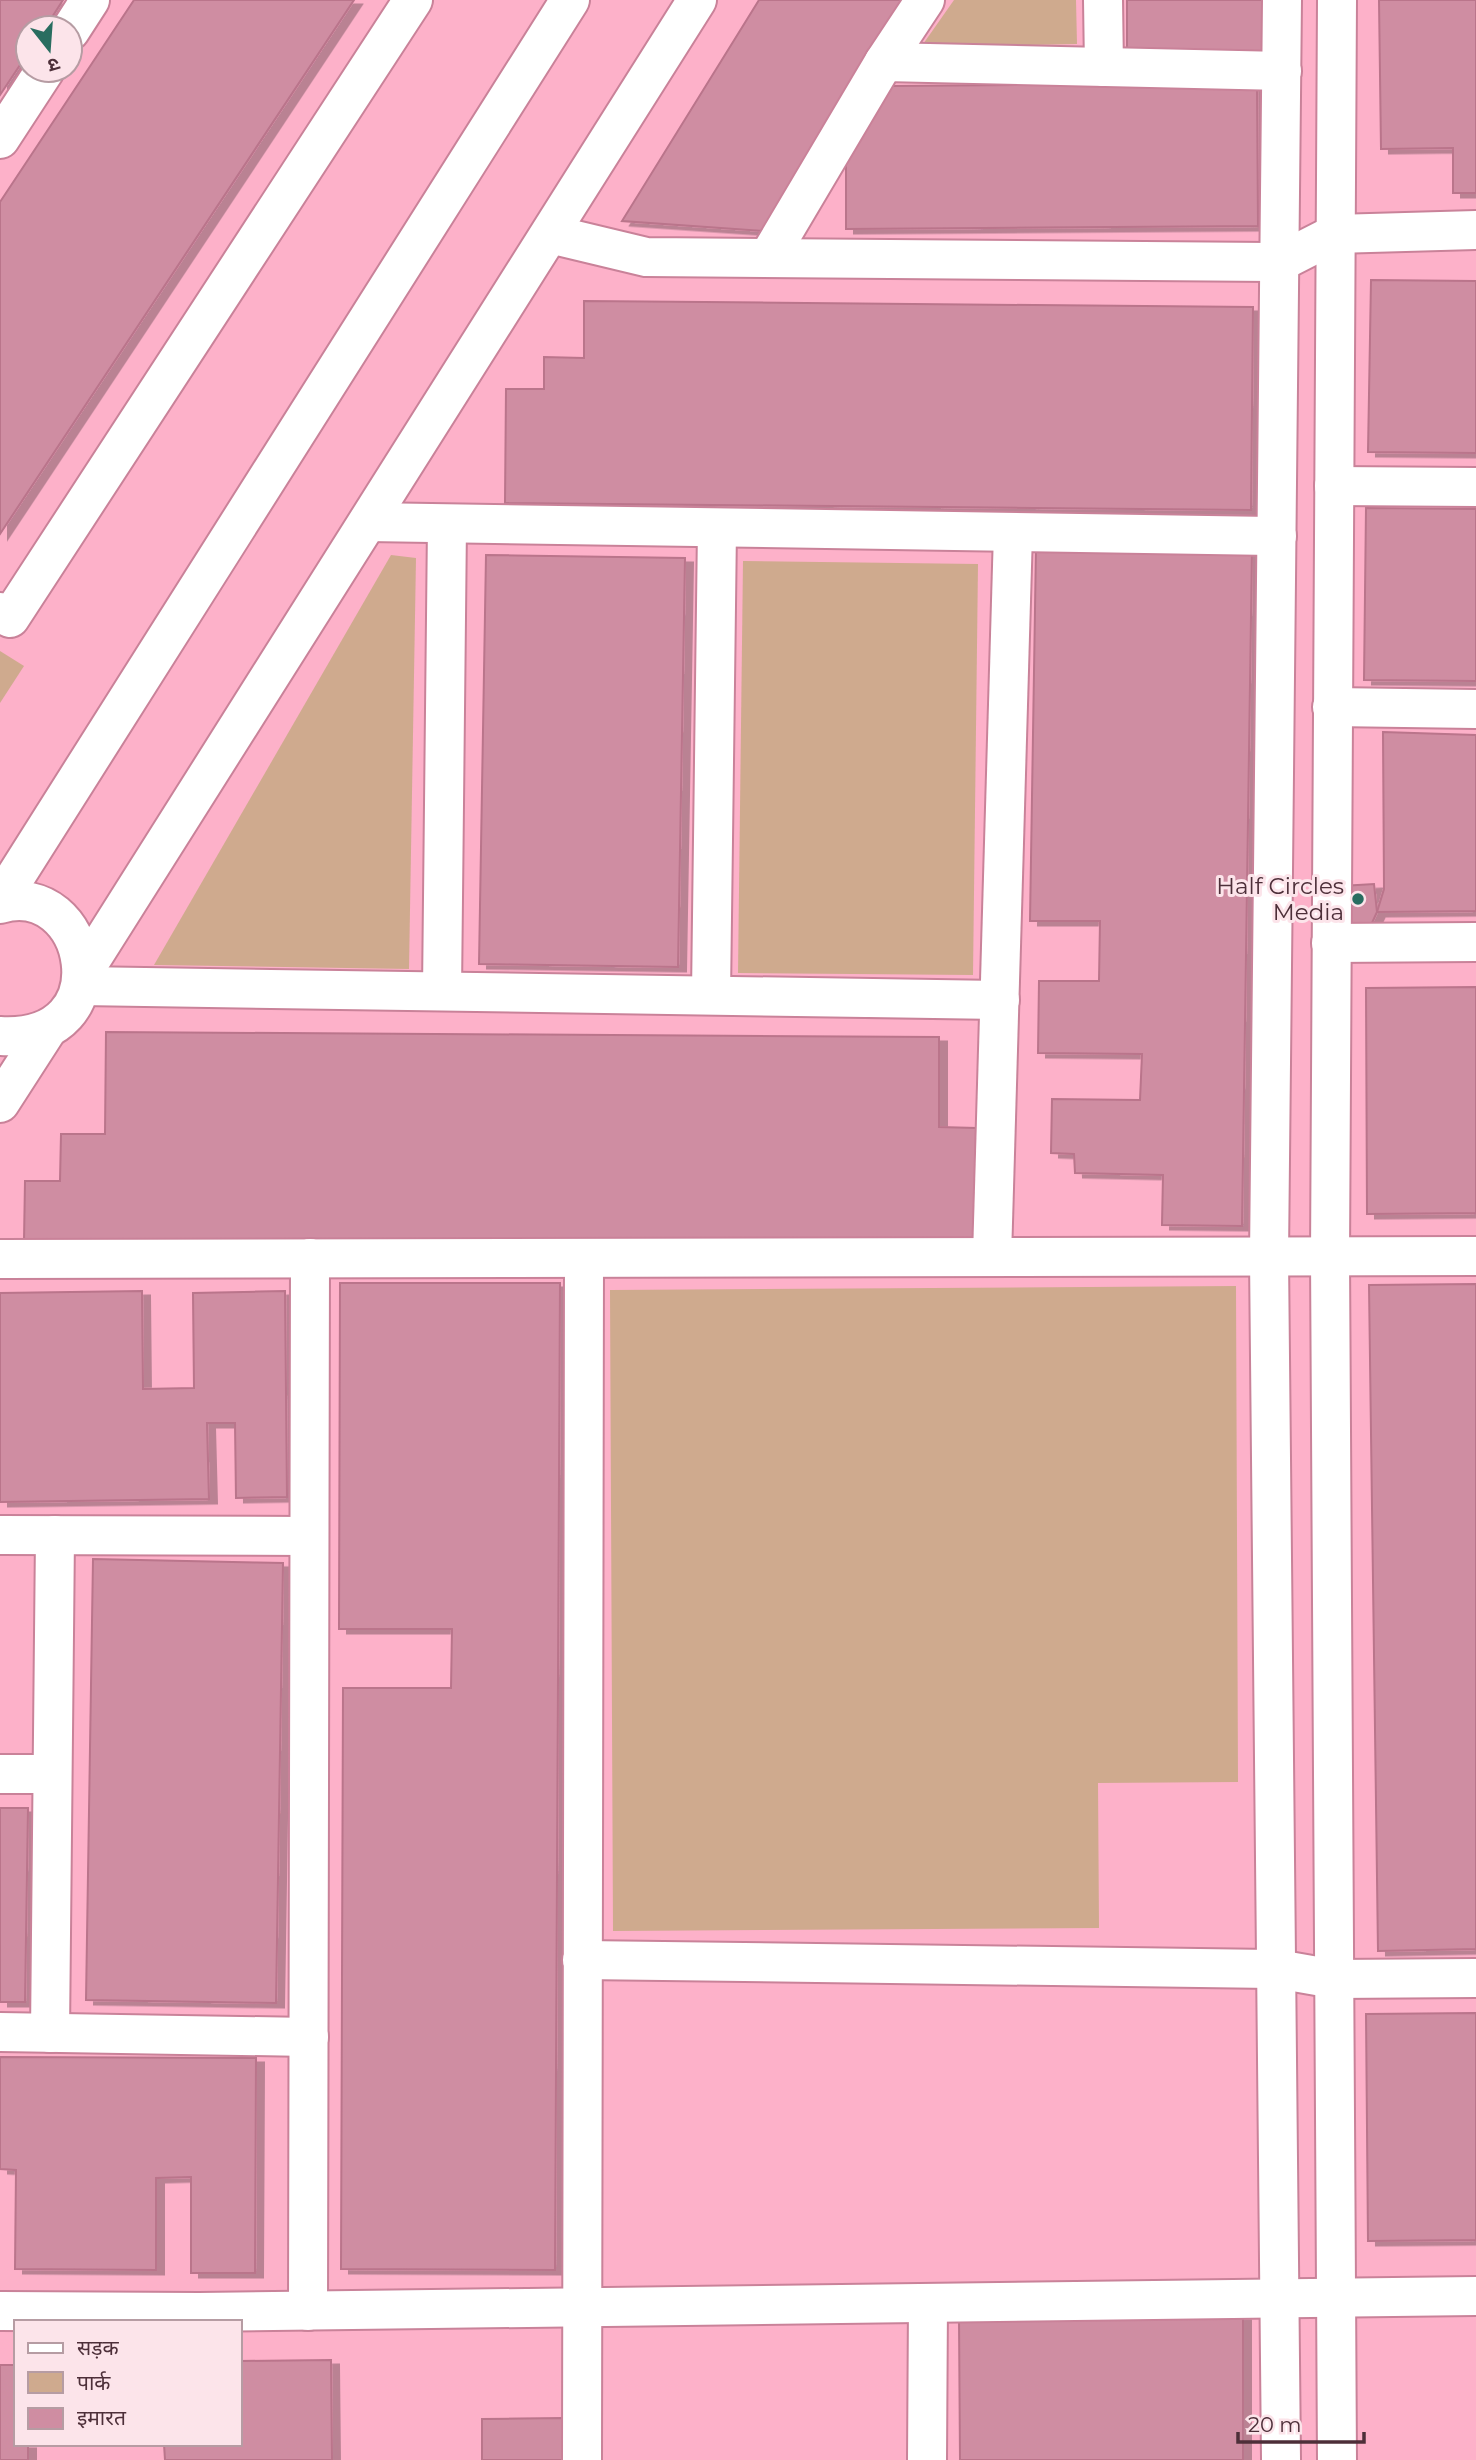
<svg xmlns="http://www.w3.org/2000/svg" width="1476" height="2460" viewBox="0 0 1476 2460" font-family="Montserrat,'Noto Sans Devanagari',sans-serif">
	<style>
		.green { fill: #cfaa8e }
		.building { fill: #cf8da2; stroke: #ba748b; stroke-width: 2; filter: url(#shadow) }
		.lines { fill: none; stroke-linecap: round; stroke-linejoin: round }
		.minor-casing { stroke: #c98299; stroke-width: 42 }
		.minor { stroke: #fff; stroke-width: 38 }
		.poi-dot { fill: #296d60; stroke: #fce4ea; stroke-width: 2.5 }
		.labels { text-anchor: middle; stroke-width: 6; stroke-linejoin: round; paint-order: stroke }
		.poi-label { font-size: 23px; fill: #4d2f39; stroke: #fce4ea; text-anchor: end }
	</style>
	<defs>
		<filter id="shadow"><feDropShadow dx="8" dy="4.5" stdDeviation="0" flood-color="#0004"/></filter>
	</defs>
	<rect width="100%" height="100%" fill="#fdb1c9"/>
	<g class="green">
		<polygon points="954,0 1076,0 1077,44 921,47"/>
		<polygon points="391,555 416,558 409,969 154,965"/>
		<polygon points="743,561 978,564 973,975 738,973"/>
		<polygon points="0,651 24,666 0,703"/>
		<polygon points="1236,1286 1238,1782 1098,1783 1099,1928 613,1931 610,1290"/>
	</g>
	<g class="building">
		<polygon points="0,0 63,0 45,28 28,28 28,53 0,95"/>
		<polygon points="134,0 354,0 0,534 0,202"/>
		<polygon points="759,0 906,0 763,231 622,221"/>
		<polygon points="1127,0 1263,0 1262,56 1127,52"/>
		<polygon points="1379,0 1476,0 1476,193 1453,193 1453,148 1381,149"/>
		<polygon points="1257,83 1258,226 846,229 846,159 888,86"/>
		<polygon points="1371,280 1476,281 1476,453 1368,452"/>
		<polygon points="584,301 1253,307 1251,510 505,503 506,389 544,389 544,357 584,358"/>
		<polygon points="1366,508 1476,509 1476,681 1364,680"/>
		<polygon points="1036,547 1252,549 1242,1226 1162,1225 1163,1175 1075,1173 1074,1154 1051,1153 1052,1099 1140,1100 1142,1054 1038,1053 1039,981 1099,981 1100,921 1030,921"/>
		<polygon points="486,555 685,558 678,967 479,964"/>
		<polygon points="1383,732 1476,735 1476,911 1377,912 1384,889"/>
		<polygon points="1374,884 1377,912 1371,925 1340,924 1341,886"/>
		<polygon points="1476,987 1476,1213 1367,1214 1366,988"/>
		<polygon points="106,1032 939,1037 939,1127 976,1128 975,1246 24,1241 25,1181 60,1181 61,1134 105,1134"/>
		<polygon points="340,1283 560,1283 555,2270 341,2269 343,1688 451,1688 452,1629 339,1629"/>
		<polygon points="1476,1284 1476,1949 1378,1951 1369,1285"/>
		<polygon points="142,1291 143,1389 194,1388 193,1293 285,1291 287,1497 236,1498 235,1423 207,1423 209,1499 0,1502 0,1293"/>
		<polygon points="93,1559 283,1563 276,2003 86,2000"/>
		<polygon points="0,1808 28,1808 25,2002 0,2002"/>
		<polygon points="1476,2013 1476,2240 1368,2241 1366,2014"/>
		<polygon points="0,2057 256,2058 255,2273 191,2273 191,2177 156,2178 156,2270 15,2269 16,2170 0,2169"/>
		<polygon points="1243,2316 1243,2460 960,2460 959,2318"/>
		<polygon points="331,2360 332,2460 165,2460 164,2444 240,2444 240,2361"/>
		<polygon points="0,2365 16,2365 16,2444 28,2444 28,2460 0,2460"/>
		<polygon points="563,2418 563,2460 482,2460 482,2419"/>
	</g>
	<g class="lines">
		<g class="minor-casing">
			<g id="minor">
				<polyline points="1103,0 1104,67"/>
				<polyline points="1337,0 1330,1257 1337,2460"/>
				<polyline points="70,31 90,0"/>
				<polyline points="884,62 1282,71"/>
				<polyline points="0,139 45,70"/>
				<polyline points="550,234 646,257 1280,262 1335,234 1476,230"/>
				<polyline points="768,258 884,62 925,0"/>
				<polyline points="1334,486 1476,487"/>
				<polyline points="368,522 1277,536"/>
				<polyline points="0,612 10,618 413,0"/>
				<polyline points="1332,707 1476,709"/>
				<polyline points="0,901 570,0"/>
				<path d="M0,904C89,877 126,1043 0,1036"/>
				<polyline points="1331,943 1476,942"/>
				<polyline points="82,974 697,0"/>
				<polyline points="81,986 1000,1000"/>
				<polyline points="442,991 447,524"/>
				<polyline points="711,995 717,528"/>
				<polyline points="0,1103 47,1030"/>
				<polyline points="992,1257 1013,532"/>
				<polyline points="0,1259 1476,1256"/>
				<polyline points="0,1535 309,1536"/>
				<polyline points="0,1774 52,1774"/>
				<polyline points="582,1960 1277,1969 1334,1979 1476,1978"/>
				<polyline points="0,2032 309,2037"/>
				<polyline points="50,2033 55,1535"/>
				<polyline points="0,2311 199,2312 1476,2296"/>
				<polyline points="308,2311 310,1258"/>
				<polyline points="582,2460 584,1258"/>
				<polyline points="927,2460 928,2303"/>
				<polyline points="1281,2460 1269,1257 1282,0"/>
			</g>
		</g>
		<use href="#minor" class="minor"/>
	</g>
	<circle class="poi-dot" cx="1358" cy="899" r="7"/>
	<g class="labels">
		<g class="poi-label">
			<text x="1344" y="894">Half Circles<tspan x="1344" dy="26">Media</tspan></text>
		</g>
	</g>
	<rect x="14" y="2320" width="228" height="126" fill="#fce4ea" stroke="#b69ca3" stroke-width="2"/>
	<rect x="28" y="2343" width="35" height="10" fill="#ffffff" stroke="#b69ca3" stroke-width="2"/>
	<text x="77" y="2355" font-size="21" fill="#4d2f39">सड़क</text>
	<rect x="28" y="2372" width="35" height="21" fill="#cfaa8e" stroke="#b69ca3" stroke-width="2"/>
	<text x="77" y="2390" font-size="21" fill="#4d2f39">पार्क</text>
	<rect x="28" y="2408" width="35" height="21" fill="#cf8da2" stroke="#b69ca3" stroke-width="2"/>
	<text x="77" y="2425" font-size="21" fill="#4d2f39">इमारत</text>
	<g transform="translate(49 49) rotate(163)"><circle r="33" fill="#fce4ea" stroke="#b69ca3" stroke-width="2"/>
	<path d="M0-5L12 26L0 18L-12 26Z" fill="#296d60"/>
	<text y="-10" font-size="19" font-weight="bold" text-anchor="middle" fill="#4d2f39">उ</text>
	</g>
	<path d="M1238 2432v10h126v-10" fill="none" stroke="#4d2f39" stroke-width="3.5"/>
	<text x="1248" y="2432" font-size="21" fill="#4d2f39" stroke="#fce4ea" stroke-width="5" paint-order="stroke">20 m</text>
</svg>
